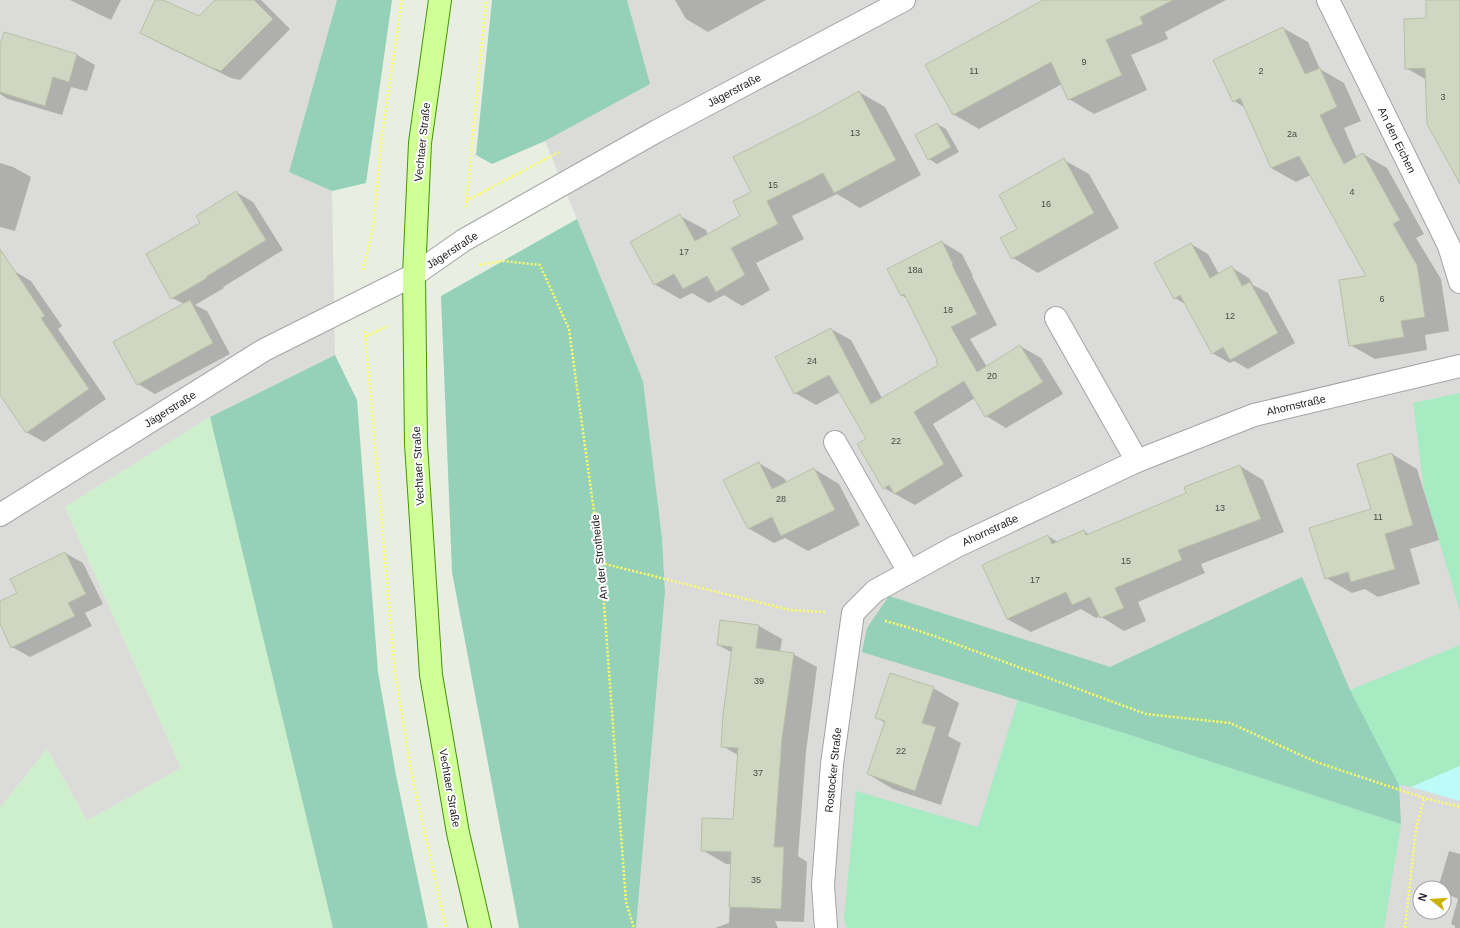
<svg xmlns="http://www.w3.org/2000/svg" width="1460" height="928" viewBox="0 0 1460 928" font-family="Arial,sans-serif">
	<style>
		.residential { fill: #dbdbda; fill-rule: evenodd }
		.farmland { fill: #ceefcc }
		.grass { fill: #a6ebc1 }
		.forest { fill: #95d0b8 }
		.park { fill: #bdfbf9 }
		.shadow { fill: #0003 }
		.building { fill: #cfd6c2; stroke: #b8c1a4 }
		.lines { fill: none; stroke-linecap: round; stroke-linejoin: round }
		.minor-casing { stroke: #a4a4a4; stroke-width: 24 }
		.major-casing { stroke: #439600; stroke-width: 24 }
		.path { stroke: #fffd63; stroke-width: 2.5; stroke-dasharray: 2 2; stroke-linecap: butt }
		.minor { stroke: #fff; stroke-width: 22 }
		.major { stroke: #d0ff97; stroke-width: 22 }
		.labels { text-anchor: middle; stroke-width: 4; stroke-linejoin: round; paint-order: stroke }
		.number-label { font-size: 9px; fill: #4a4b46 }
		.street-label { font-size: 11px; fill: #1d1d1d; stroke: #fff }
	</style>
	<rect width="100%" height="100%" fill="#e8efe2"/>
	<g class="residential">
		<polygon points="0,0 337,0 289,172 332,191 335,355 210,417 65,507 181,768 87,821 47,749 0,808"/>
		<path d="M627,0H1460V928H636L665,592L662,538L643,381L545,141L649,84ZM1420,888H1444V912H1420Z"/>
	</g>
	<polygon class="farmland" points="210,417 333,928 0,928 0,808 47,749 87,821 181,768 65,507"/>
	<g class="grass">
		<polygon points="1460,393 1460,611 1424,490 1413,403"/>
		<polygon points="1460,645 1460,766 1411,787 1399,785 1350,690"/>
		<polygon points="1018,700 1121,732 1401,824 1384,928 847,928 844,920 856,791 978,827"/>
	</g>
	<g class="forest">
		<polygon points="337,0 392,0 366,183 332,191 289,172"/>
		<polygon points="492,0 627,0 650,84 545,141 492,164 476,155"/>
		<polygon points="577,219 643,381 662,538 665,592 636,928 519,928 452,572 441,296"/>
		<polygon points="335,355 357,400 378,672 396,775 428,928 333,928 210,417"/>
		<polygon points="1302,577 1350,690 1399,785 1401,824 1121,732 862,652 867,628 889,596 1110,667"/>
	</g>
	<polygon class="park" points="1460,766 1460,801 1411,787"/>
	<g class="shadow">
		<polygon points="70,0 121,0 111,20"/>
		<polygon points="156,0 160,0 199,18 217,0 261,0 290,29 240,80 231,78 159,43 141,33"/>
		<polygon points="675,0 766,0 708,32 686,19"/>
		<polygon points="1044,0 1226,0 1165,32 1168,39 1131,55 1147,90 1094,114 1069,99 1062,84 979,129 953,114 1036,5 1036,4"/>
		<polygon points="1427,0 1460,0 1460,175 1427,80 1406,68 1427,19"/>
		<polygon points="1283,28 1308,42 1320,69 1344,83 1361,121 1344,128 1356,156 1357,158 1363,154 1387,168 1424,234 1416,238 1441,279 1449,331 1425,335 1427,350 1375,359 1350,345 1367,277 1311,175 1296,182 1271,168 1244,107 1234,101"/>
		<polygon points="8,34 77,55 95,65 87,91 71,87 62,115 8,99 0,94 0,59"/>
		<polygon points="859,92 885,107 921,175 860,208 837,194 792,216 804,239 756,263 770,290 742,306 724,295 709,303 692,293 680,299 654,284 680,216 706,230 708,235 742,216 752,193 818,115"/>
		<polygon points="937,124 946,129 959,152 937,164 929,159"/>
		<polygon points="1064,160 1089,174 1119,228 1038,273 1013,258 1019,229"/>
		<polygon points="0,163 13,167 31,177 15,231 0,227"/>
		<polygon points="236,192 253,202 283,250 223,287 224,288 195,305 207,311 230,354 155,394 138,384 184,304 172,298 202,223"/>
		<polygon points="942,242 962,254 973,276 972,276 997,325 970,339 987,367 1020,346 1041,358 1063,394 1006,428 986,416 975,398 933,424 963,476 915,505 884,488 867,439 840,392 816,405 795,393 831,329 851,340 882,398 939,365 938,360 908,299 901,295"/>
		<polygon points="1191,244 1208,254 1219,274 1232,268 1249,278 1253,285 1268,293 1295,343 1248,369 1234,361 1230,363 1212,353 1187,305 1175,298"/>
		<polygon points="14,271 31,281 62,326 58,329 106,399 44,442 26,432 0,393 0,280"/>
		<polygon points="1392,454 1417,469 1439,540 1410,549 1420,584 1378,597 1365,589 1352,593 1326,578 1372,509"/>
		<polygon points="759,463 784,478 787,483 814,469 839,484 860,525 808,551 785,538 774,543 748,528"/>
		<polygon points="1240,466 1263,480 1284,532 1201,564 1205,573 1138,602 1146,621 1124,631 1100,616 1096,618 1081,609 1031,632 1007,619 1048,536 1058,542 1084,531 1090,535 1188,493"/>
		<polygon points="65,553 83,563 103,604 85,613 92,626 30,657 12,647 0,622 0,602 18,593"/>
		<polygon points="759,626 782,639 780,652 793,654 817,667 806,752 798,856 807,862 804,922 775,921 778,928 715,928 729,923 732,864 726,864 702,850 734,820 738,755 722,746 733,653 718,645"/>
		<polygon points="933,688 959,703 948,736 961,743 941,805 893,789 868,774 885,723 876,717"/>
		<polygon points="1449,851 1460,854 1460,928 1455,928 1455,926 1451,924 1458,899 1444,892 1444,888 1438,888"/>
	</g>
	<g class="building">
		<polygon points="155,0 163,0 199,16 215,0 254,0 273,19 221,71 212,68 140,33"/>
		<polygon points="1043,0 1173,0 1140,17 1143,24 1106,40 1122,75 1068,100 1051,62 953,115 925,65"/>
		<polygon points="1426,0 1460,0 1460,184 1427,124 1425,68 1405,69 1404,19 1426,18"/>
		<polygon points="1283,27 1305,74 1320,68 1337,107 1320,115 1332,141 1344,164 1363,153 1400,220 1393,224 1417,265 1425,317 1401,321 1404,337 1349,346 1339,280 1366,276 1299,156 1271,168 1240,98 1233,102 1213,60"/>
		<polygon points="4,32 77,54 69,82 53,77 45,106 0,92 0,45"/>
		<polygon points="859,91 896,160 834,193 823,173 767,201 778,224 731,248 745,275 716,292 707,276 683,289 674,274 654,285 630,242 680,214 695,241 740,216 733,201 751,192 733,157 818,114"/>
		<polygon points="937,123 951,147 928,160 915,135"/>
		<polygon points="1064,158 1094,213 1012,259 1000,238 1017,229 999,195"/>
		<polygon points="236,191 266,240 206,277 207,278 171,299 146,254 200,223 196,216"/>
		<polygon points="942,241 953,264 952,265 977,314 951,327 977,372 1020,345 1043,382 985,417 964,381 914,412 944,464 894,494 889,485 883,489 857,444 866,439 829,375 794,394 775,357 831,328 871,404 938,365 936,361 937,360 904,294 901,296 887,269"/>
		<polygon points="1191,243 1210,278 1232,266 1242,286 1250,282 1278,333 1230,360 1223,347 1212,354 1180,295 1174,299 1154,263"/>
		<polygon points="0,249 45,316 41,318 89,389 26,433 0,395"/>
		<polygon points="190,300 213,343 137,385 113,342"/>
		<polygon points="1392,453 1413,525 1385,534 1395,569 1351,582 1348,572 1325,579 1309,528 1371,509 1357,464"/>
		<polygon points="759,462 772,489 814,468 835,510 781,536 772,517 748,529 723,480"/>
		<polygon points="1240,465 1261,519 1178,550 1182,560 1115,588 1124,608 1100,618 1090,597 1072,605 1066,592 1007,619 982,565 1048,535 1052,544 1084,530 1086,535 1186,493 1184,487"/>
		<polygon points="65,552 86,594 68,603 75,616 11,648 0,624 0,601 17,593 10,579"/>
		<polygon points="720,620 759,625 756,648 794,653 782,738 774,847 784,847 781,909 729,907 731,852 701,851 702,818 733,819 738,748 721,747 723,715 732,647 717,645"/>
		<polygon points="890,673 934,687 922,723 936,727 915,791 867,774 885,721 875,718"/>
	</g>
	<g class="lines">
		<g class="minor-casing">
			<g id="minor">
				<polyline points="1328,0 1449,246 1460,282"/>
				<polyline points="1056,318 1137,461"/>
				<polyline points="835,442 909,572"/>
				<polyline points="0,515 264,350 414,275 464,240 657,131 904,0"/>
				<polyline points="826,928 823,885 832,764 853,613 875,591 955,547 1137,461 1254,415 1460,366"/>
			</g>
		</g>
		<g class="major-casing">
			<polyline id="major" points="440,0 420,143 414,275 416,444 431,675 458,833 480,928"/>
		</g>
		<g class="path">
			<polyline points="466,201 559,152"/>
			<polyline points="466,207 486,0"/>
			<polyline points="479,265 504,261 540,265 569,329 601,563 626,902 634,928"/>
			<polyline points="363,270 364,264 369,247 374,221 381,143 402,0"/>
			<polyline points="365,331 395,673 411,771 446,928"/>
			<polyline points="365,337 388,326"/>
			<polyline points="601,563 790,610 825,612"/>
			<polyline points="885,621 907,627 934,636 1146,714 1230,723 1316,762 1424,798 1460,807"/>
			<polyline points="1405,928 1416,829 1424,798"/>
		</g>
		<use href="#minor" class="minor"/>
		<use href="#major" class="major"/>
	</g>
	<g class="labels">
		<g class="number-label">
			<text x="1084" y="65">9</text>
			<text x="974" y="74">11</text>
			<text x="1261" y="74">2</text>
			<text x="1443" y="100">3</text>
			<text x="855" y="136">13</text>
			<text x="1292" y="137">2a</text>
			<text x="773" y="188">15</text>
			<text x="1352" y="195">4</text>
			<text x="1046" y="207">16</text>
			<text x="684" y="255">17</text>
			<text x="915" y="273">18a</text>
			<text x="1382" y="302">6</text>
			<text x="948" y="313">18</text>
			<text x="1230" y="319">12</text>
			<text x="812" y="364">24</text>
			<text x="992" y="379">20</text>
			<text x="896" y="444">22</text>
			<text x="781" y="502">28</text>
			<text x="1220" y="511">13</text>
			<text x="1378" y="520">11</text>
			<text x="1126" y="564">15</text>
			<text x="1035" y="583">17</text>
			<text x="759" y="684">39</text>
			<text x="901" y="754">22</text>
			<text x="758" y="776">37</text>
			<text x="756" y="883">35</text>
		</g>
		<g class="street-label">
			<text transform="translate(734 90) rotate(-28)" y="4">Jägerstraße</text>
			<text transform="translate(1397 140) rotate(64)" y="4">An den Eichen</text>
			<text transform="translate(422 142) rotate(-84)" y="4">Vechtaer Straße</text>
			<text transform="translate(452 250) rotate(-33)" y="4">Jägerstraße</text>
			<text transform="translate(1296 405) rotate(-13)" y="4">Ahornstraße</text>
			<text transform="translate(170 409) rotate(-32)" y="4">Jägerstraße</text>
			<text transform="translate(418 466) rotate(-93)" y="4">Vechtaer Straße</text>
			<text transform="translate(990 530) rotate(-25)" y="4">Ahornstraße</text>
			<text transform="translate(599 557) rotate(-96)" y="4">An der Strotheide</text>
			<text transform="translate(833 770) rotate(-84)" y="4">Rostocker Straße</text>
			<text transform="translate(450 788) rotate(80)" y="4">Vechtaer Straße</text>
		</g>
	</g>
	<g transform="translate(1432 900) rotate(287)"><circle r="19" fill="#ffffff" stroke="#a5a5a5"/>
	<path d="M0-3L7 15L0 10L-7 15Z" fill="#cab300"/>
	<text y="-6" font-size="11" font-weight="bold" text-anchor="middle" fill="#1d1d1d">N</text>
	</g>
</svg>
